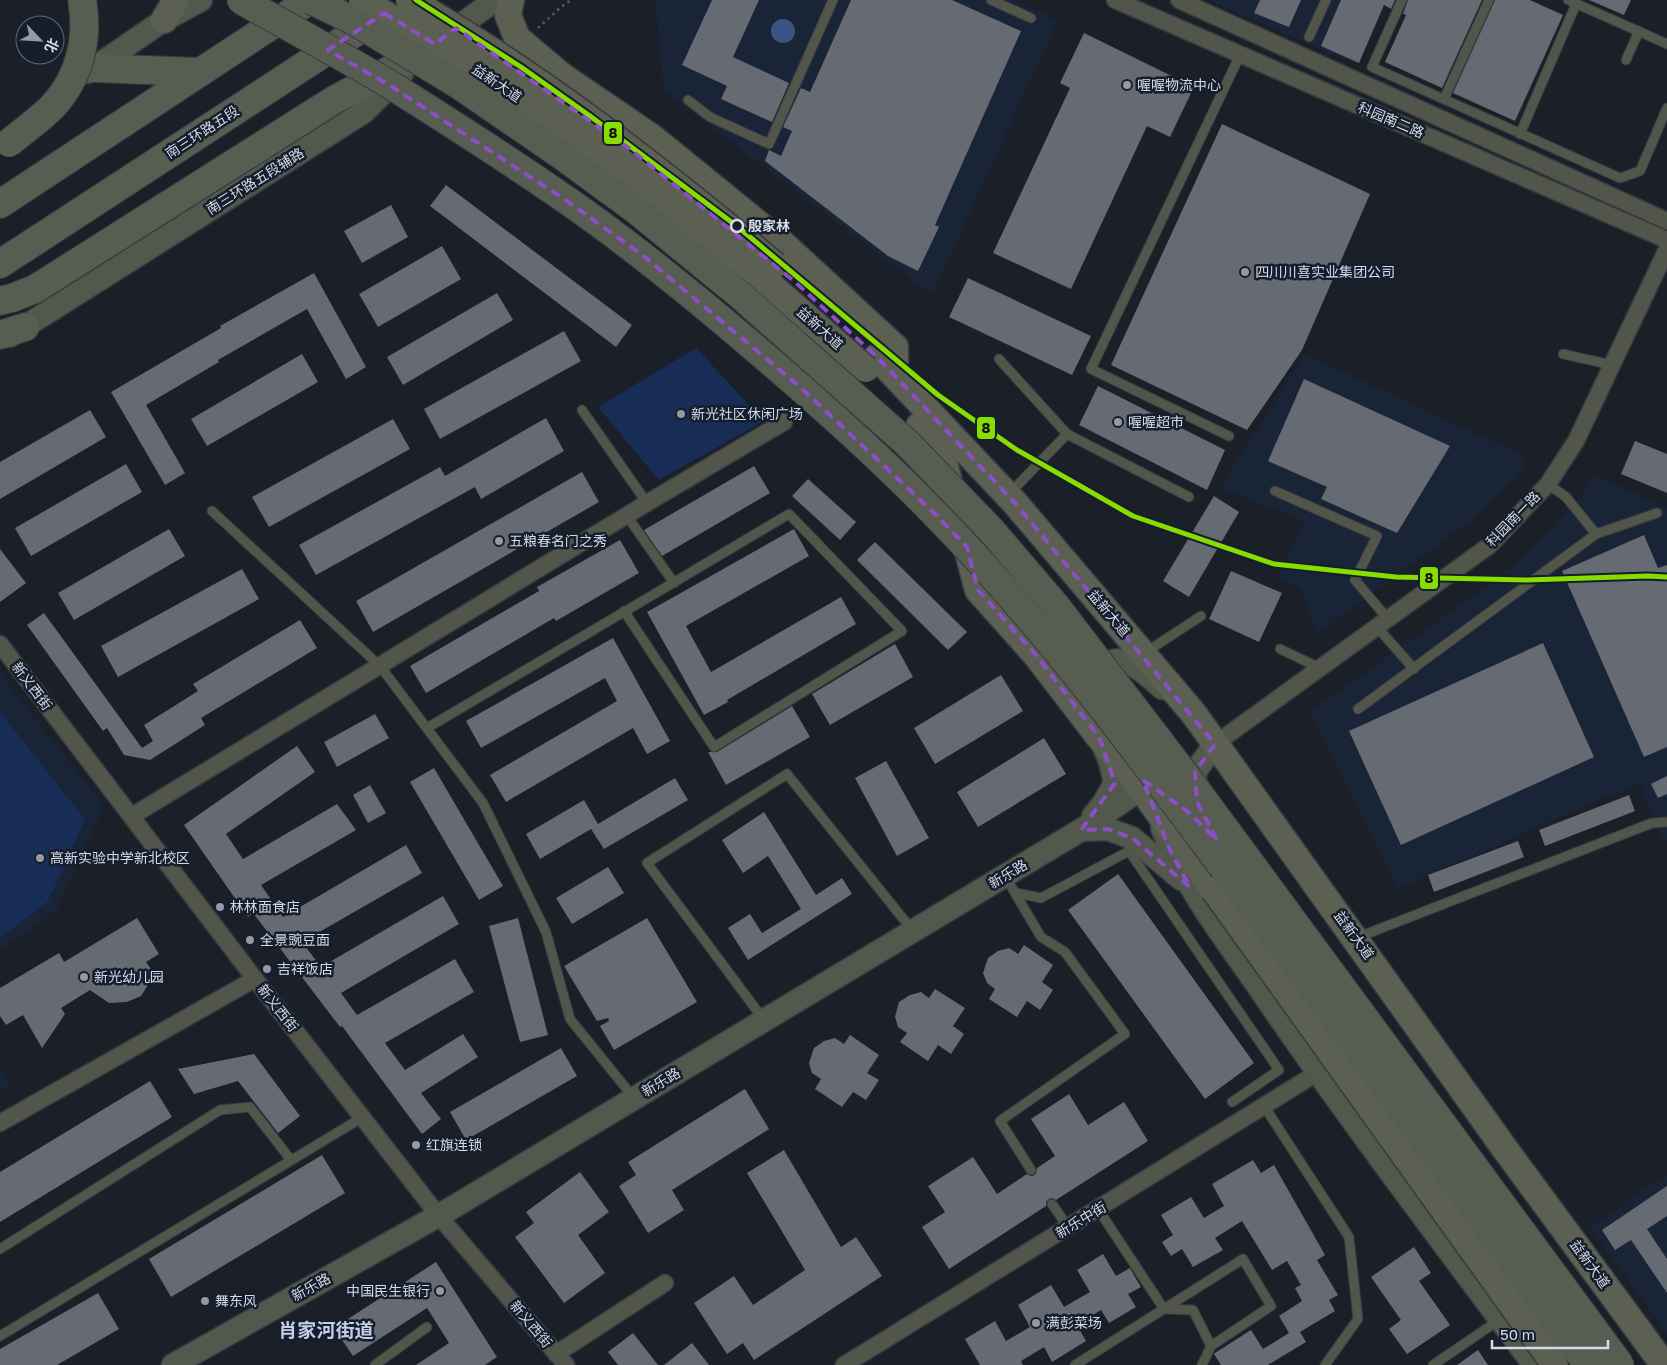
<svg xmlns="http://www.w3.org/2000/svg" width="1667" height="1365" viewBox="0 0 1667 1365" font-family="'Golos Text','Noto Sans SC',sans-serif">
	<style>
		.built { fill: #1a2437 }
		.green { fill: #182d56 }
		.water { fill: #395383 }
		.building { fill: #666a72 }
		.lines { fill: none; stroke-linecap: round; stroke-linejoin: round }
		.lane-casing { stroke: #363a41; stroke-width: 11 }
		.street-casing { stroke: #363a41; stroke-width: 19 }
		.secondary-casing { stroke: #363a41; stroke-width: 25 }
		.primary-casing { stroke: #363a41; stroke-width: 29 }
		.highway-casing { stroke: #363a41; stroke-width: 30 }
		.path { stroke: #585c57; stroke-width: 2.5; stroke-dasharray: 2.5 4; stroke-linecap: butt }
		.lane { stroke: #51554a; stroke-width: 9 }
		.street { stroke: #51554a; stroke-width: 16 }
		.secondary { stroke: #53584c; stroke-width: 22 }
		.primary { stroke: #5b6052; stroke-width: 26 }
		.highway { stroke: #575d50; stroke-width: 28 }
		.primary-bridge-casing { stroke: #363a41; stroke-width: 29; stroke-linecap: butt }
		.highway-bridge-casing { stroke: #363a41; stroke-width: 30; stroke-linecap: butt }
		.primary-bridge { stroke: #5b6052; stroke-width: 26 }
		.highway-bridge { stroke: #575d50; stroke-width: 28 }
		.metro-1-casing { stroke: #151e2d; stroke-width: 9 }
		.metro-1 { stroke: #8d0; stroke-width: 5 }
		.marked { fill: none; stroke: #8d4fc7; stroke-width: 4; stroke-dasharray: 10 6; stroke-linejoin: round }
		.poi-dot { fill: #9499a3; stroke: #151e2d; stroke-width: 2 }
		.stop-dot { fill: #151e2d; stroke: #d5dbe6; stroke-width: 2.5 }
		.labels { text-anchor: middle; stroke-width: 5; stroke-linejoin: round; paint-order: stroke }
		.street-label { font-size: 14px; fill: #d5dbe6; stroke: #151e2d }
		.poi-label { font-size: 14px; fill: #d5dbe6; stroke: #151e2d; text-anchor: start }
		.stop-label { font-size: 14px; font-weight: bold; fill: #d5dbe6; stroke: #151e2d; text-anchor: start }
		.district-label { font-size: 19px; font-weight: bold; fill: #c4cfe5; stroke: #151e2d }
		.line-badge { stroke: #151e2d; stroke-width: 2 }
		.pale-badge-label { font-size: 14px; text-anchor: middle; font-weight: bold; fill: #111 }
	</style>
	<rect width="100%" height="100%" fill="#1b1f27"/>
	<g class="built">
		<polygon points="655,0 1014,0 1058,20 932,295 664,91"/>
		<polygon points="1207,0 1386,0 1358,65"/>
		<polygon points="1305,354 1528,458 1518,477 1477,516 1316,635 1300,587 1277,579 1305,521 1220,488"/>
		<polygon points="1596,475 1667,508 1667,842 1663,840 1639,783 1399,888 1310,712 1477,593 1511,567 1552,530"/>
		<polygon points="0,673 104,806 57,910 0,950"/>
		<polygon points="0,1066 10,1084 0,1090"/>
		<polygon points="1667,1174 1667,1334 1590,1227"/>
	</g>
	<g class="green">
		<polygon points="696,348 764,421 659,480 598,407"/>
		<polygon points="0,712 85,819 48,901 0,938"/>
	</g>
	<circle class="water" cx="783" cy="31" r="12"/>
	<g class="building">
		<polygon points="712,0 759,0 733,57 789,83 772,122 721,99 727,86 682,65"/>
		<polygon points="851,0 952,0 1021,31 935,225 939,227 918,271 888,256 765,161 769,150 781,156 792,131 783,127 801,88 810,92"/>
		<polygon points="1260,0 1301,0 1289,27 1254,13"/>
		<polygon points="1341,0 1395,0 1391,9 1384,5 1359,63 1321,46"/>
		<polygon points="1408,0 1482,0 1442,88 1385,62 1406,15 1403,14"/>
		<polygon points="1495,0 1530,0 1563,15 1515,121 1453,93"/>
		<polygon points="1589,0 1631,0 1624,15"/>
		<polygon points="1084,33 1194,87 1170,137 1147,126 1071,289 993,253 1070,88 1060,83"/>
		<polygon points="1222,124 1370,194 1302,350 1247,430 1111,365"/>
		<polygon points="446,185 632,325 616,347 430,206"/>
		<polygon points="391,205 408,237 362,263 344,231"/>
		<polygon points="442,246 461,279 378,327 359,294"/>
		<polygon points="314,273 366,367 346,379 307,309 218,360 219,362 146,405 185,473 165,485 111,392 221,328 220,326"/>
		<polygon points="968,278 1091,336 1072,375 949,317"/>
		<polygon points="497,293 513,320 403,385 387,357"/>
		<polygon points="564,331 581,361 440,439 424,409"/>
		<polygon points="302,354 318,382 207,446 191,419"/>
		<polygon points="1304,379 1450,446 1397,533 1321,499 1327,487 1268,461"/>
		<polygon points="1098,386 1225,450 1207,490 1079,425"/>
		<polygon points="90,410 106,437 0,499 0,462"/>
		<polygon points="546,418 564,451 481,499 475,487 316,575 299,545 440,467 445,476"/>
		<polygon points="393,419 410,449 269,527 252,497"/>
		<polygon points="1635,441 1667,454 1667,493 1621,474"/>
		<polygon points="126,464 142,492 31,556 15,528"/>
		<polygon points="754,466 770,493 662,556 644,530"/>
		<polygon points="582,472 599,502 373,632 356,601"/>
		<polygon points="808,479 856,522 840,540 792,496"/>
		<polygon points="1214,496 1239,512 1189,597 1163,581"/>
		<polygon points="169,529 185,556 74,620 58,593"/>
		<polygon points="794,529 809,556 686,626 711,672 841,597 856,624 727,700 728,702 704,715 647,612"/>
		<polygon points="1644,535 1658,568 1667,565 1667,747 1644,757 1562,571"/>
		<polygon points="620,540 639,573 556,621 554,618 426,693 410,666 539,591 537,587"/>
		<polygon points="875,542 967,632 948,650 857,560"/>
		<polygon points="0,549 26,583 0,602"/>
		<polygon points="242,569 259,599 118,677 101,646"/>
		<polygon points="1231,571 1282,593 1259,642 1209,619"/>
		<polygon points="44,613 142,748 153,741 144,725 198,691 193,684 300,620 317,648 201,718 205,725 150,760 124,755 107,728 103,731 27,625"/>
		<polygon points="613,638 670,741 647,754 633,728 506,802 490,775 617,701 605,678 481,748 466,721"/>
		<polygon points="1543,643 1594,757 1401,845 1349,731"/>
		<polygon points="895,644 913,677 830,725 812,694"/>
		<polygon points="1001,675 1023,711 935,764 914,728"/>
		<polygon points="792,706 810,737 726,785 708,752 717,752"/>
		<polygon points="375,714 389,738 337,767 324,742"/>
		<polygon points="1044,738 1066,774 978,827 957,792"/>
		<polygon points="297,746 315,772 226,834 243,859 337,804 356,830 261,885 283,917 406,845 422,873 302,942 321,967 443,896 459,924 341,993 357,1015 455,959 474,992 385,1043 405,1070 463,1034 478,1057 421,1093 441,1119 422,1134 342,1026 340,1027 253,913 248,917 184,825"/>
		<polygon points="886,761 929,838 897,856 855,778"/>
		<polygon points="434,768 503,886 479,900 410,782"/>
		<polygon points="1667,776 1667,794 1658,798 1651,784"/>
		<polygon points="675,778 688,800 604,849 591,829 540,859 526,834 584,800 598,824"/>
		<polygon points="370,785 386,813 368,823 353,795"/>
		<polygon points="1629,795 1635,811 1545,846 1539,830"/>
		<polygon points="764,812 816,895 842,878 852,894 748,960 728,928 750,914 762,933 801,909 768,856 743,873 722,840"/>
		<polygon points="1518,841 1524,857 1434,892 1428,875"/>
		<polygon points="608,867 624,893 572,924 556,898"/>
		<polygon points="1118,874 1254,1063 1205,1099 1068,910"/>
		<polygon points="137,918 159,954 146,962 151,969 148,985 141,996 127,1002 109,1003 90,990 61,1008 65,1014 42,1048 23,1015 6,1025 0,1016 0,988 59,953 64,962"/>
		<polygon points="518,918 548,1035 520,1042 489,926"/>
		<polygon points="647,918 697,1002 614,1050 600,1026 609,1021 608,1018 597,1021 564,966"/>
		<polygon points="1024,945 1053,965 1042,982 1053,990 1040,1010 1027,1001 1017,1017 989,999 995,989 987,983 983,973 988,958 998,951 1009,948 1018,954"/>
		<polygon points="935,989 965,1008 953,1026 964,1034 951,1054 938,1045 928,1061 900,1042 907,1033 898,1027 895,1017 899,1002 910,995 921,992 929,998"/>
		<polygon points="850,1035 879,1055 867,1073 879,1080 866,1100 853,1092 842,1107 815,1089 821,1079 812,1073 809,1063 814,1048 824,1041 835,1038 844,1044"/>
		<polygon points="561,1048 577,1076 466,1140 450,1112"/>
		<polygon points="254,1054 300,1116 278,1133 238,1081 194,1094 178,1069"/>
		<polygon points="150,1081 172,1117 0,1222 0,1172"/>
		<polygon points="745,1089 769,1129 672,1190 684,1210 648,1233 619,1186 636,1175 628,1162"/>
		<polygon points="1069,1094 1088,1125 1124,1102 1148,1141 1056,1200 1052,1198 1049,1199 1046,1202 1046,1206 949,1269 922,1227 945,1212 928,1186 973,1157 997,1194 1027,1174 1031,1176 1035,1175 1037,1168 1055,1156 1031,1119"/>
		<polygon points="784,1150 841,1247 856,1237 882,1276 754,1360 743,1343 727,1354 694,1303 734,1276 753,1305 805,1270 747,1173"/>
		<polygon points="322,1155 345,1193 171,1297 149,1259"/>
		<polygon points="1253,1160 1261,1173 1274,1165 1325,1255 1317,1260 1338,1295 1329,1300 1335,1311 1300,1332 1306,1342 1268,1365 1221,1365 1214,1354 1215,1353 1251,1330 1263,1349 1289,1333 1279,1316 1302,1301 1295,1288 1301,1285 1287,1261 1272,1270 1242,1221 1215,1238 1223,1250 1193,1267 1182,1249 1171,1256 1162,1242 1173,1235 1161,1215 1191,1197 1204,1218 1224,1206 1212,1184"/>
		<polygon points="580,1172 609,1212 578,1235 605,1273 564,1303 515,1237 534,1223 526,1212"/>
		<polygon points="1667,1186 1667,1216 1647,1229 1667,1259 1667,1293 1631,1240 1615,1250 1602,1230"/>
		<polygon points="1414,1247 1431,1273 1419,1281 1450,1325 1407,1354 1389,1329 1401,1320 1371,1277"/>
		<polygon points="1103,1254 1116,1276 1130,1268 1135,1277 1141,1287 1128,1294 1136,1307 1109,1323 1101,1310 1077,1325 1086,1341 1052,1362 1044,1347 1021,1361 1023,1365 980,1365 965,1339 995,1321 1006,1341 1030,1327 1018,1305 1051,1285 1064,1307 1090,1292 1077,1270"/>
		<polygon points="436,1262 497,1357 485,1365 416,1365 449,1343 427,1308 353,1356 334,1328"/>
		<polygon points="98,1293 119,1329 57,1365 0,1365 0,1349"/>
		<polygon points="633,1333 658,1365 618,1365 608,1352"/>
		<polygon points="692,1343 709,1365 664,1365"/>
		<polygon points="1478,1350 1488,1365 1457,1365"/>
	</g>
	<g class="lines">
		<g class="lane-casing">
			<g id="lane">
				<polyline points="991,0 1031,18"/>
				<polyline points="1402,0 1372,67 1620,178 1640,171 1667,108"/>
				<polyline points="1568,0 1667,44"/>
				<polyline points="1309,37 1326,0"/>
				<polyline points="1626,60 1639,31"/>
				<polyline points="1444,99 1489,0"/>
				<polyline points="688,100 710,117 769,144 833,0"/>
				<polyline points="1520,134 1576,4"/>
				<polyline points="1563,354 1612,365"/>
				<polyline points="999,359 1067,434"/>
				<polyline points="582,410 647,503"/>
				<polyline points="1229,436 1091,369 1240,55"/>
				<polyline points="1548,484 1566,497 1596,534 1657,513"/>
				<polyline points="1275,491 1377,536 1355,580 1388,619"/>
				<polyline points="1010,493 1067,434 1189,497"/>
				<polyline points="212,511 380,666 483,803 546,932 570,1019 634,1098"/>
				<polyline points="627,516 674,583"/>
				<polyline points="1377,627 1414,669"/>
				<polyline points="1280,649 1320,668"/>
				<polyline points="1146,652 1201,616"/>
				<polyline points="1358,709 1596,534"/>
				<path d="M427,728C547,657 669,586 789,514L902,631L714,747L624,611"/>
				<polyline points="1005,876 1041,937 1065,952 1125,1034 1000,1121 1031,1170"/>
				<polyline points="1016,893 1041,898 1129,851 1279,1070 1232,1102"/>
				<polyline points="1356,938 1652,823 1667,822"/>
				<polyline points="764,1020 647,863 787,774 913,931"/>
				<polyline points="1264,1106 1349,1237 1358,1319 1325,1365"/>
				<polyline points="1052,1204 1068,1227"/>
				<polyline points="1098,1209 1164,1309 1193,1310 1211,1346 1202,1365"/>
				<polyline points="0,1249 220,1110 250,1107 291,1160"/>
				<polyline points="0,1336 363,1117"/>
				<polyline points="375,1365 427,1327"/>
				<polyline points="1075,1365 1243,1259 1271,1306 1211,1346"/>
				<polyline points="1433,1365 1499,1320"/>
			</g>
		</g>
		<g class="street-casing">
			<g id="street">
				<polyline points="1115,0 1667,240"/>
				<polyline points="1179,0 1667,221"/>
				<polyline points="0,644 255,979 438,1215 566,1365"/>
				<polyline points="1215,744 1490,545 1548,484 1576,441 1667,249"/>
				<polyline points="132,816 647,503 784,422"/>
				<polyline points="0,1123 255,979"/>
				<polyline points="556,1354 665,1283"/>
				<polyline points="844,1365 1317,1073"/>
			</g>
		</g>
		<g class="secondary-casing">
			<g id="secondary">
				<polyline points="443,38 495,0"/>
				<polyline points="88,72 164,20 201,0"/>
				<polyline points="10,336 364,112 402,74"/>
				<path d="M1096,680C1097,675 1101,671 1104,667C1120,647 1149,677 1162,688"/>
				<polyline points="1196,798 1195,772 1215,744"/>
				<polyline points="1093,816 1103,804 1115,783 1110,762 1103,745"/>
				<path d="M1162,828C1185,889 1228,942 1264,995C1350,1121 1443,1243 1534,1365"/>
				<polyline points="1081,830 1108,829 1132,838 1181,879"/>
				<polyline points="173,1365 450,1209 1081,830 1141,789 1158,792"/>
			</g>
		</g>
		<g class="primary-casing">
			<g id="primary">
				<polyline points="511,0 508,15 517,38 562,76 653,138 782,243 895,347 895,376"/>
				<polyline points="164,20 176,0"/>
				<polyline points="877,357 1015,503 1194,714 1505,1149 1664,1365"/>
				<polyline points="919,426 941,451 978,590 1036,655 1099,737 1130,773 1214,890"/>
			</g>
		</g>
		<g class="highway-casing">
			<g id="highway">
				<polyline points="93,68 199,72"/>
				<polyline points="0,204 310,0"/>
				<polyline points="0,264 382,15"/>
				<polyline points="0,301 12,298 35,289 334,100 425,51"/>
				<polyline points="0,335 25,327"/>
			</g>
		</g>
		<polyline class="path" points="538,28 561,7 571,0"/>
		<use href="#lane" class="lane"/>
		<use href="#street" class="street"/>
		<use href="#secondary" class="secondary"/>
		<use href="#primary" class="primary"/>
		<use href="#highway" class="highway"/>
		<g class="primary-bridge-casing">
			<g id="primary-bridge">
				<polyline points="362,0 477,69 614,164 759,275 866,369"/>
				<path d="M409,0C540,75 659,169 775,265"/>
				<polyline points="1214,890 1555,1365"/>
			</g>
		</g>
		<g class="highway-bridge-casing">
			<g id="highway-bridge">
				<path d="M241,0C292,29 344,57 394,87C451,123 509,160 565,199C632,245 695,297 757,350C818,402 879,456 936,515C1038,619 1126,737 1213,854C1340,1023 1463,1194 1588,1365"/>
				<polyline points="311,0 354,21 459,85 561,155 636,210 740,295 907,443 991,530 1056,606 1189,780 1620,1365"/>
				<path d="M9,143C24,130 41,119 54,105C80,76 89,38 82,0"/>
			</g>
		</g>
		<use href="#primary-bridge" class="primary-bridge"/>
		<use href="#highway-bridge" class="highway-bridge"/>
		<g class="metro-1-casing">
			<polyline id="metro-1" points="416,0 521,67 590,116 738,227 938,395 1017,450 1133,516 1274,564 1396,577 1527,580 1648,576 1667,577"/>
		</g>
		<use href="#metro-1" class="metro-1"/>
	</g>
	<path class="marked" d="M384,13L435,44L456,28L630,149L795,282L877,357L1015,503L1215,744L1195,772L1197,802L1217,840L1187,811L1143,780L1169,848L1190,887L1132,838L1108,829L1081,830L1115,783L1099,737L1036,655L978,590L967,547L932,511L799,386L641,254L564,199L389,85L328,50Z"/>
	<g class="poi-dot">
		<circle cx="1127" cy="85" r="5"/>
		<circle cx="1245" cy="272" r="5"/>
		<circle cx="681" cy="414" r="5"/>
		<circle cx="1118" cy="422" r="5"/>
		<circle cx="499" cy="541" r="5"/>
		<circle cx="40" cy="858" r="5"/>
		<circle cx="220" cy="907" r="5"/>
		<circle cx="250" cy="940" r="5"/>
		<circle cx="267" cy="969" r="5"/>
		<circle cx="84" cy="977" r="5"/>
		<circle cx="416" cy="1145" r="5"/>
		<circle cx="440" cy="1291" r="5"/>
		<circle cx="205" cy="1301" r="5"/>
		<circle cx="1036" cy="1323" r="5"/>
	</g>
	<circle class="stop-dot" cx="737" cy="226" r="6"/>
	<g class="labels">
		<g class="street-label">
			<text transform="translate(497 83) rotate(34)" y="5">益新大道</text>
			<text transform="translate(1391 120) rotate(23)" y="5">科园南二路</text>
			<text transform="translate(202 132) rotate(-33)" y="5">南三环路五段</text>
			<text transform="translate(255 181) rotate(-32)" y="5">南三环路五段辅路</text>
			<text transform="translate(820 328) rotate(42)" y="5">益新大道</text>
			<text transform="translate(1513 519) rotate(-46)" y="5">科园南一路</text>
			<text transform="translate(1109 613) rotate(50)" y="5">益新大道</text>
			<text transform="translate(32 686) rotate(53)" y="5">新义西街</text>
			<text transform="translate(1008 874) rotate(-31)" y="5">新乐路</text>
			<text transform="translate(1354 935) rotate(54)" y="5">益新大道</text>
			<text transform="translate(278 1008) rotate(52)" y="5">新义西街</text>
			<text transform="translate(661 1082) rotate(-31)" y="5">新乐路</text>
			<text transform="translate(1081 1220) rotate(-31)" y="5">新乐中街</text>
			<text transform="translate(1590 1264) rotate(54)" y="5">益新大道</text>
			<text transform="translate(311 1287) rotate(-29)" y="5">新乐路</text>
			<text transform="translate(531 1324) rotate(50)" y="5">新义西街</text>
		</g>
		<g class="poi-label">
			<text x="1137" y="90">喔喔物流中心</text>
			<text x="1255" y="277">四川川喜实业集团公司</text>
			<text x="691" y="419">新光社区休闲广场</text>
			<text x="1128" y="427">喔喔超市</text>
			<text x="509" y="546">五粮春名门之秀</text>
			<text x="50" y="863">高新实验中学新北校区</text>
			<text x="230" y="912">林林面食店</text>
			<text x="260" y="945">全景豌豆面</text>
			<text x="277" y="974">吉祥饭店</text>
			<text x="94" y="982">新光幼儿园</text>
			<text x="426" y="1150">红旗连锁</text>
			<text x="430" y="1296" text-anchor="end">中国民生银行</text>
			<text x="215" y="1306">舞东风</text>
			<text x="1046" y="1328">满彭菜场</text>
		</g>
		<g class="stop-label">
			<text x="748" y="231">殷家林</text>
		</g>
		<g class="district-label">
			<text x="326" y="1337">肖家河街道</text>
		</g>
	</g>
	<g class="line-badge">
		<rect x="603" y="121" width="20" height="24" rx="5" fill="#8d0"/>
		<rect x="976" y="416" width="20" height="24" rx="5" fill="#8d0"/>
		<rect x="1419" y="566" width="20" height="24" rx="5" fill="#8d0"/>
	</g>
	<g class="pale-badge-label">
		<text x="613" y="138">8</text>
		<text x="986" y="433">8</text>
		<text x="1429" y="583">8</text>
	</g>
	<g transform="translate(40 40) rotate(115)"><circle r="24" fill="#151e2d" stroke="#626a77"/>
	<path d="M0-4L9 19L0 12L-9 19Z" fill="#9499a3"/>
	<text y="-8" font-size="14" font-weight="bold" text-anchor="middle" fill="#d5dbe6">北</text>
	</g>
	<path d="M1492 1340v8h116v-8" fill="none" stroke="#d5dbe6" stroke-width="2.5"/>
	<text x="1500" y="1340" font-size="15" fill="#d5dbe6" stroke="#151e2d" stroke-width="4" paint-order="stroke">50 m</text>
</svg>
